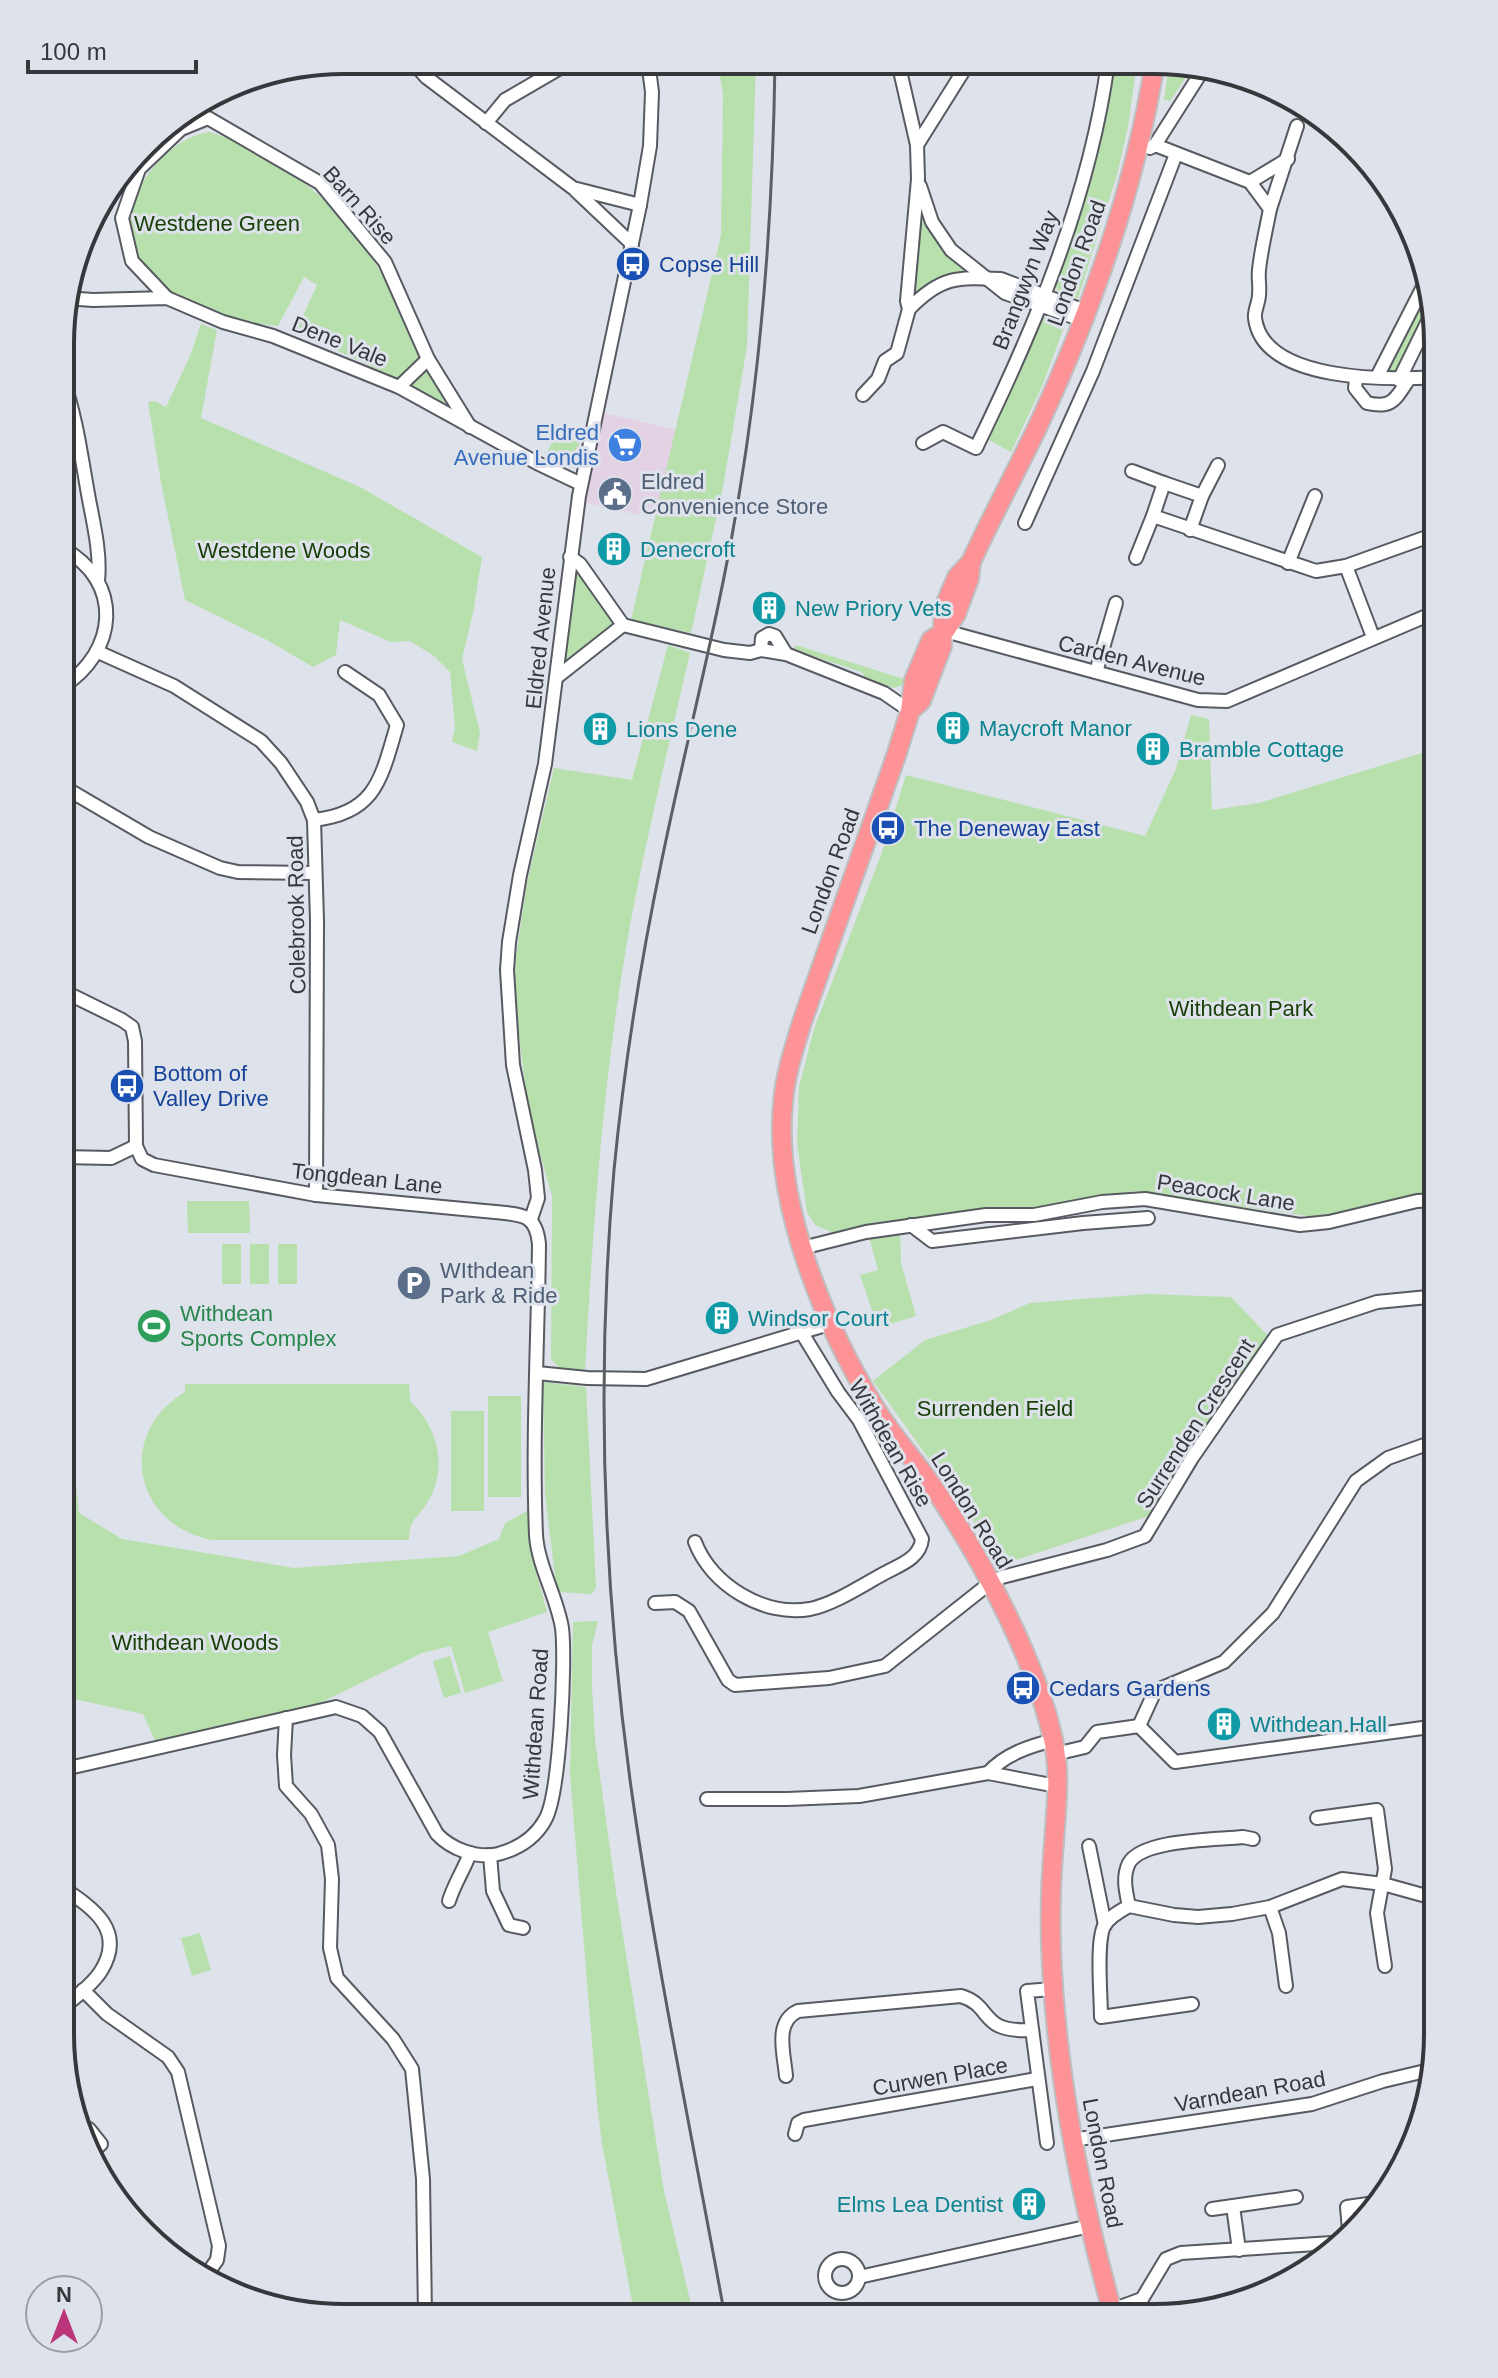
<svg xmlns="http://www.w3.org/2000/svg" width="1498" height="2378" viewBox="0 0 1498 2378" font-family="Helvetica,sans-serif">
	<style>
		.commercial { fill: #e3d2e3 }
		.green { fill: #b8e0ad }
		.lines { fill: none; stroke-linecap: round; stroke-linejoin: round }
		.minor-casing { stroke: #575a61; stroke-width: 16 }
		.highway-casing { stroke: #bebfc0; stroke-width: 22 }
		.minor { stroke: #fff; stroke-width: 12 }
		.highway { stroke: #fe9397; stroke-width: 18 }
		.rail { stroke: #5b5e62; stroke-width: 3 }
		.labels { text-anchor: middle; stroke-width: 6; stroke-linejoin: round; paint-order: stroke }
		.street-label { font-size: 22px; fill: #35373a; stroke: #dee2ea }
		.park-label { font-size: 22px; fill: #173f06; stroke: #dee2ea }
		.transit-label { font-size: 22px; fill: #164399; stroke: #dee2ea; text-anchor: start }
		.shop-label { font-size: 22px; fill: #366cbe; stroke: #dee2ea; text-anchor: end }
		.service-label { font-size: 22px; fill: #4e5e75; stroke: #dee2ea; text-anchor: start }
		.culture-label { font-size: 22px; fill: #0d838f; stroke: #dee2ea; text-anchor: start }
		.leisure-label { font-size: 22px; fill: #27864d; stroke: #dee2ea; text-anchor: start }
		.rim { fill: none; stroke: #35373a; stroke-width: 4 }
	</style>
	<rect width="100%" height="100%" fill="#dee2ea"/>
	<polygon class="commercial" points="603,413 677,430 659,511 641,507 639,515 584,502"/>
	<g class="green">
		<polygon points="718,61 756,61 747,346 723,487 691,633 631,620 721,235 723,96"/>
		<path d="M1113,62H1137L1128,127L1117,175L1078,298C1065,299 1058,296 1055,283C1077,210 1107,139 1113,62Z"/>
		<polygon points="1169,62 1195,64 1170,101 1164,100"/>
		<path d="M209,132C280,152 343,208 380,271C407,316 427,366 455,411L395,378L296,331L317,285L304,277L278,326C264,324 249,323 235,320C192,310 139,281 131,235C130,229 127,222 128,216C129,205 140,187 146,177C161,156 183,136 209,132Z"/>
		<path d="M921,212C934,237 948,254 970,272L938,278L914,294Z"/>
		<polygon points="1427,288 1430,306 1397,372 1388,373 1386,370"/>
		<polygon points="1041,317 1066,322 1043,384 1011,452 987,439"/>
		<polygon points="201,324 217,330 201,418 360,487 482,557 473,613 462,659 480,733 477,751 452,742 455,728 450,672 434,656 410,641 391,642 340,620 336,655 313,667 267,640 185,600 161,482 148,402 155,401 166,407 190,356"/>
		<polygon points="574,431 582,433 574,463 570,464 546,454 552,443"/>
		<polygon points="575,573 581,575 613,625 568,661 564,657"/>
		<path d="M668,645L690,653C672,731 653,810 637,889C605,1047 594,1210 585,1370L560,1369L551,1359L552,1196L529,1114L514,997L516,956L527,883L554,768L632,780Z"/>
		<path d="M796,645L904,679L902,685L894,688L865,679L863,673C840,664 818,659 794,649Z"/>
		<polygon points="1191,715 1209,719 1212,810 1259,803 1438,748 1438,1195 1328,1219 1134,1191 1031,1210 893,1223 834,1233 815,1225 807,1212 797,1144 799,1087 814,1029 882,852 906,775 1145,836 1176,769"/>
		<polygon points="187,1201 249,1201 250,1233 188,1233"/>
		<polygon points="900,1231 901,1263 916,1316 878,1328 860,1275 878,1270 869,1237"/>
		<rect x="222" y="1244" width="19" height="40"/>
		<rect x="250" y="1244" width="19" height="40"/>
		<rect x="278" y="1244" width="19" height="40"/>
		<polygon points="1147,1294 1231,1297 1272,1340 1152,1515 1004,1564 873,1381 925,1340 991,1320 1030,1303"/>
		<polygon points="543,1382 586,1387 596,1587 592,1594 557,1592 545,1495"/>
		<path d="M185,1384H409L410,1401C438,1427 449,1468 427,1503C417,1520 409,1518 409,1540H212C133,1525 116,1433 185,1392Z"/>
		<rect x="488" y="1396" width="33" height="101"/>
		<rect x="451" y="1411" width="33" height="100"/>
		<polygon points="75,1476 79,1513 122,1539 294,1568 459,1556 499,1539 505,1523 529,1510 533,1561 547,1612 488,1632 503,1681 465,1693 451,1646 422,1653 314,1706 156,1743 143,1714 60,1696 61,1479"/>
		<polygon points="598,1621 592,1645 592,1688 595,1740 616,1892 664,2191 694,2317 635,2317 602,2144 597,2103 570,1775 573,1622"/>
		<polygon points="450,1656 461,1693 444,1698 433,1661"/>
		<polygon points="200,1933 211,1970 192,1976 181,1938"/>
	</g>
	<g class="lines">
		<g class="minor-casing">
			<g id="minor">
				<polyline points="411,60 426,77 573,188 640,205"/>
				<path d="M898,62L917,145L918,179L907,301L909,309C941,276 957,277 1001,279L1085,311"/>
				<polyline points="486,123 505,100 572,61"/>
				<polyline points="917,145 969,62"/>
				<path d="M1155,145L1250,182L1270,209C1266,230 1261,250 1259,270C1258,278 1260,286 1259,295C1259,302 1254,311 1255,318C1263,383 1390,380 1438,377"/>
				<polyline points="1150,148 1155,145 1204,68"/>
				<polyline points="1250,182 1288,159"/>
				<polyline points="920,186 932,222 951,250 1005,293 1082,320"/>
				<polyline points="576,191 632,244"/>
				<polyline points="1270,209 1297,126"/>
				<polyline points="65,298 93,300 167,298 223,322 273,336 399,387 537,463 581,484"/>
				<polyline points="167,298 132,261 122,218 139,169 181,129 208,118 320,183 385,262 428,359 470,427"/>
				<path d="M62,377C76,415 81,455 88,494C93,522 101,552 98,581"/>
				<polyline points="1377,377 1426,281"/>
				<path d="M1356,379L1355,388L1367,403C1393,409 1395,399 1409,379"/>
				<polyline points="1399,380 1432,313"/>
				<polyline points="399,387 428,359"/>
				<polyline points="863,395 878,379 885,361 897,353 909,309"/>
				<path d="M923,443L943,432L976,448C1035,327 1090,197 1108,62"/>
				<polyline points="1132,471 1164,483"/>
				<polyline points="1202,496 1218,465"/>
				<polyline points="1025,523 1093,371 1176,154"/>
				<polyline points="1190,530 1202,496 1164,483 1153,516 1316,571 1346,566 1373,637"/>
				<polyline points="1136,558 1153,516"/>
				<polyline points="1288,563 1315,496"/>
				<polyline points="1346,566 1438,533"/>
				<polyline points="623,625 724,650 750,653 761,650 786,654 884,693 910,711"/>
				<polyline points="945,631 1198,700 1227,701 1438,611"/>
				<polyline points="761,650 762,638 769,634 775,636 786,654"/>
				<polyline points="98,652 174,686 261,741 281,763 307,802 314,820 317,921 316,1195"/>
				<polyline points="1096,672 1116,603"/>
				<polyline points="557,677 623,625 580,564 570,557"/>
				<path d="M62,687C118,652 124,581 62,548"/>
				<polyline points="62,786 149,837 220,868 238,872 315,873"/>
				<path d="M314,820C376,813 381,779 397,725L379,695L345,672"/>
				<polyline points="61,1157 111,1158 136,1146"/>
				<polyline points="531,1219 538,1198 535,1170 513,1065 507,970 509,942 520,875 545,764 579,496 640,205 650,146 652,92 648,61"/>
				<polyline points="911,1225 932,1241 1083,1223 1148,1218"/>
				<polyline points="802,1248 866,1232 986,1215 1034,1215 1102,1202 1145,1199 1300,1225 1329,1222 1417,1201 1438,1200"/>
				<polyline points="537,1373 587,1378 646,1379 829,1324"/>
				<path d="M695,1542C711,1585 764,1617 810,1609C834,1604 861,1586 883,1574C899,1565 920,1559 922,1539L859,1420L838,1392L802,1333"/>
				<polyline points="655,1603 675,1602 689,1611 728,1680 735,1685 829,1678 885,1666 990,1583 1002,1577 1107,1550 1145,1536 1192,1458 1277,1335 1377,1302 1438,1296"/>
				<polyline points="286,1718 284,1755 286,1786 311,1814 328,1845 332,1879 330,1948 337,1978 393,2039 412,2069 423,2179 425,2316"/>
				<polyline points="1437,1726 1175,1762 1139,1726 1155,1691 1224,1662 1273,1613 1356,1481 1388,1458 1430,1443 1438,1443"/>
				<polyline points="1055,1754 1085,1747 1097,1732 1139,1726"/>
				<path d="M60,1770L336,1707L362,1716L380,1732L437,1834C451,1849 477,1859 498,1854C517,1849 535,1838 545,1820C560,1795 566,1659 562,1628C557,1597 538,1566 536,1535C532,1438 538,1341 539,1244C536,1213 521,1215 495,1212L316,1195L154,1165L142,1159L136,1146L135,1041L132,1027L122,1020L61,990"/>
				<path d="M988,1773C1005,1754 1030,1746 1054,1740"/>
				<polyline points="707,1799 787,1799 859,1796 988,1773 1057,1786"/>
				<polyline points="1317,1818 1377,1810 1385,1869 1377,1913 1385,1966"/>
				<polyline points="1089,1846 1105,1925"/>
				<polyline points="490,1855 493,1891 509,1925 523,1928"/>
				<path d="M449,1901C454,1884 464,1870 470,1853"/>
				<path d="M1129,1906C1126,1892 1122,1877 1129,1863C1143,1839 1216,1840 1243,1837L1253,1839"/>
				<polyline points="1270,1907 1279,1933 1286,1986"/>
				<polyline points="83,1990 107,2014 168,2057 178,2072 219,2246 217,2260 207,2274"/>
				<path d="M1192,2004L1101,2017C1101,1996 1096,1943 1104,1926C1109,1917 1120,1911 1129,1906L1174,1915L1198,1917L1232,1914L1270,1907L1342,1879L1383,1884L1437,1899"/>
				<path d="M60,2011C73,1998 91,1987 101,1971C127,1929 91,1907 60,1886"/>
				<path d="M786,2076C784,2053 774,2022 798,2011L961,1996C994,2006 978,2033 1032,2030"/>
				<polyline points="89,2129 101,2144 90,2154"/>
				<polyline points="795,2134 798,2123 804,2120 1037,2079"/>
				<polyline points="1072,2140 1312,2104 1383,2081 1434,2069"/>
				<polyline points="1047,2143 1027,1991 1053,1989"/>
				<polyline points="1212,2209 1233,2206"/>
				<polyline points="1349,2230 1347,2207 1382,2202"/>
				<polyline points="1239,2250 1233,2206 1296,2197"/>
				<circle cx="842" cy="2276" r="17"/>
				<polyline points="859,2277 1090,2226"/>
				<polyline points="1112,2310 1142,2299 1166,2259 1181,2253 1332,2243"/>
			</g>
		</g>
		<g class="highway-casing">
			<g id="highway">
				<path d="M971,562L969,579L956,614L945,631L931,640L914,680L910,711L896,756L802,1022C794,1049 785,1075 783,1103C773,1202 824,1324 875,1408C894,1439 920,1466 940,1497C984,1564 1036,1661 1053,1739C1061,1773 1056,1809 1054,1842C1051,1877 1050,1911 1051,1945C1055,2072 1080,2196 1114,2318"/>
				<path d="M912,709L921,701L942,646L944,607L957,577L971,562C992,516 1016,472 1038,426C1092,310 1135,189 1155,62"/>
			</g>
		</g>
		<use href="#minor" class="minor"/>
		<use href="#highway" class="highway"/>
		<path class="rail" d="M725,2317C693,2141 656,1964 631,1787C603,1583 596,1375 614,1170C624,1068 640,965 661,864C686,741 719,619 739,495C763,351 773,207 775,61"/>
	</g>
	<defs>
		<g id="bus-disc" transform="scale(1.8)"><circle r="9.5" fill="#1a4fb4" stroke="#dee2ea"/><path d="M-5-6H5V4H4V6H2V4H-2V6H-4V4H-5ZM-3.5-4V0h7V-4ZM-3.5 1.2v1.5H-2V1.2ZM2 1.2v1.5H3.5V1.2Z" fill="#fff"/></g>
		<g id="supermarket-disc" transform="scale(1.8)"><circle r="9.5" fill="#3f7fe0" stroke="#dee2ea"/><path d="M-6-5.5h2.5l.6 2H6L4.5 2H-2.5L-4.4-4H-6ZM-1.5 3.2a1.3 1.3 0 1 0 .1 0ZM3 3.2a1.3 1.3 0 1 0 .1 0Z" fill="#fff"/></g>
		<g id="civic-disc" transform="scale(1.8)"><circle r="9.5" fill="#5c6f8a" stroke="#dee2ea"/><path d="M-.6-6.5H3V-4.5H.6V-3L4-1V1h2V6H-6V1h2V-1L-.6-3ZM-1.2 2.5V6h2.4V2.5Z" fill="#fff"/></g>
		<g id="building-disc" transform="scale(1.8)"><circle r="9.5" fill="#0f9aa8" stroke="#dee2ea"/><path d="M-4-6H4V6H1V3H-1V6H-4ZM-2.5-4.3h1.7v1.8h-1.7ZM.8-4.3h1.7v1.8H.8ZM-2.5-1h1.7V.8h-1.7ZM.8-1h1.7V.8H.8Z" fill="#fff"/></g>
		<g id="parking-disc" transform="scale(1.8)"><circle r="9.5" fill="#5c6f8a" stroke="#dee2ea"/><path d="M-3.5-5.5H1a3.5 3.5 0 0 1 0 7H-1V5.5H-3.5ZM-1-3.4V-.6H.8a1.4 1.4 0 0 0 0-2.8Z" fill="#fff"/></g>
		<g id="stadium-disc" transform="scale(1.8)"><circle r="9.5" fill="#2e9e5b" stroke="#dee2ea"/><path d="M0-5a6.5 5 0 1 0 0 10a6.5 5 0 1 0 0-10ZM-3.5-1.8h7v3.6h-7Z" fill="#fff"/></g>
	</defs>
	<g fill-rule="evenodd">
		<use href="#bus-disc" x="633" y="264"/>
		<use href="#supermarket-disc" x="625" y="445"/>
		<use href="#civic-disc" x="615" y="494"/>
		<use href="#building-disc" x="614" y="549"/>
		<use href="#building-disc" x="769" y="608"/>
		<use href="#building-disc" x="953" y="728"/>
		<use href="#building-disc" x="600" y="729"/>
		<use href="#building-disc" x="1153" y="749"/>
		<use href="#bus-disc" x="888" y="828"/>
		<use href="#bus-disc" x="127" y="1086"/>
		<use href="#parking-disc" x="414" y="1283"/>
		<use href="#building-disc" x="722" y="1318"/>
		<use href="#stadium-disc" x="154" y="1326"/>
		<use href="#bus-disc" x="1023" y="1688"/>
		<use href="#building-disc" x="1224" y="1724"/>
		<use href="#building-disc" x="1029" y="2204"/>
	</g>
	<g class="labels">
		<g class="street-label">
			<text transform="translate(360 205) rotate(48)" y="8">Barn Rise</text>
			<text transform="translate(1076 263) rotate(-70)" y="8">London Road</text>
			<text transform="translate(1025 280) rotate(-69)" y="8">Brangwyn Way</text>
			<text transform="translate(340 341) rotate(22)" y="8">Dene Vale</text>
			<text transform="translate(540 638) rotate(-84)" y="8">Eldred Avenue</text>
			<text transform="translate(1132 660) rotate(14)" y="8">Carden Avenue</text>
			<text transform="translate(830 871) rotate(-70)" y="8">London Road</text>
			<text transform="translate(296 915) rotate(-91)" y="8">Colebrook Road</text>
			<text transform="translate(367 1178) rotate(6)" y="8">Tongdean Lane</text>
			<text transform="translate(1226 1192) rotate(9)" y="8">Peacock Lane</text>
			<text transform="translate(1195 1423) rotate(-57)" y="8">Surrenden Crescent</text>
			<text transform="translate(891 1443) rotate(60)" y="8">Withdean Rise</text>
			<text transform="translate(972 1510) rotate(58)" y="8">London Road</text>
			<text transform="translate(535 1724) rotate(-86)" y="8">Withdean Road</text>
			<text transform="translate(940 2076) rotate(-10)" y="8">Curwen Place</text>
			<text transform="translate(1250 2091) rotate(-10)" y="8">Varndean Road</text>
			<text transform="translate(1103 2163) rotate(79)" y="8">London Road</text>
		</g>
		<g class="park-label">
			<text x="217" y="231">Westdene Green</text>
			<text x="284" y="558">Westdene Woods</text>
			<text x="1241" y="1016">Withdean Park</text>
			<text x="995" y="1416">Surrenden Field</text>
			<text x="195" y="1650">Withdean Woods</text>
		</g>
		<g class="transit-label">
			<text x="659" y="272">Copse Hill</text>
			<text x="914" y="836">The Deneway East</text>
			<text x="153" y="1081">Bottom of<tspan x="153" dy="25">Valley Drive</tspan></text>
			<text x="1049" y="1696">Cedars Gardens</text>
		</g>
		<g class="shop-label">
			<text x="599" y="440">Eldred<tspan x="599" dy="25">Avenue Londis</tspan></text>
		</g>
		<g class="service-label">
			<text x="641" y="489">Eldred<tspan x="641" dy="25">Convenience Store</tspan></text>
			<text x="440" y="1278">WIthdean<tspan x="440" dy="25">Park &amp; Ride</tspan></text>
		</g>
		<g class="culture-label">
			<text x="640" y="557">Denecroft</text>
			<text x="795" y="616">New Priory Vets</text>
			<text x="979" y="736">Maycroft Manor</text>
			<text x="626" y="737">Lions Dene</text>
			<text x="1179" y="757">Bramble Cottage</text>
			<text x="748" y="1326">Windsor Court</text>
			<text x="1250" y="1732">Withdean Hall</text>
			<text x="1003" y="2212" text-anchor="end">Elms Lea Dentist</text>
		</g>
		<g class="leisure-label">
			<text x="180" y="1321">Withdean<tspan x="180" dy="25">Sports Complex</tspan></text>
		</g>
	</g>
	<path d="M0 0H1498V2378H0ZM344 74H1154A270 270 0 0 1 1424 344V2034A270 270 0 0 1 1154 2304H344A270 270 0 0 1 74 2034V344A270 270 0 0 1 344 74Z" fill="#dee2ea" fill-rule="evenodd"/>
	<path class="rim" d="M344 74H1154A270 270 0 0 1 1424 344V2034A270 270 0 0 1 1154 2304H344A270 270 0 0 1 74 2034V344A270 270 0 0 1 344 74Z"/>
	<g transform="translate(64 2314)"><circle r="38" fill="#dee2ea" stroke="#9a9ea4" stroke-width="2"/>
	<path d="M0-6L14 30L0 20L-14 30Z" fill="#ba3579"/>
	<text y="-12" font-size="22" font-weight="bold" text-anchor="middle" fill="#35373a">N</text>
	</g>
	<path d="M28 60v12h168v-12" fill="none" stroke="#35373a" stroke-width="4"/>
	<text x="40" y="60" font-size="24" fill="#35373a" stroke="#dee2ea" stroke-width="6" paint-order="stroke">100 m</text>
</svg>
